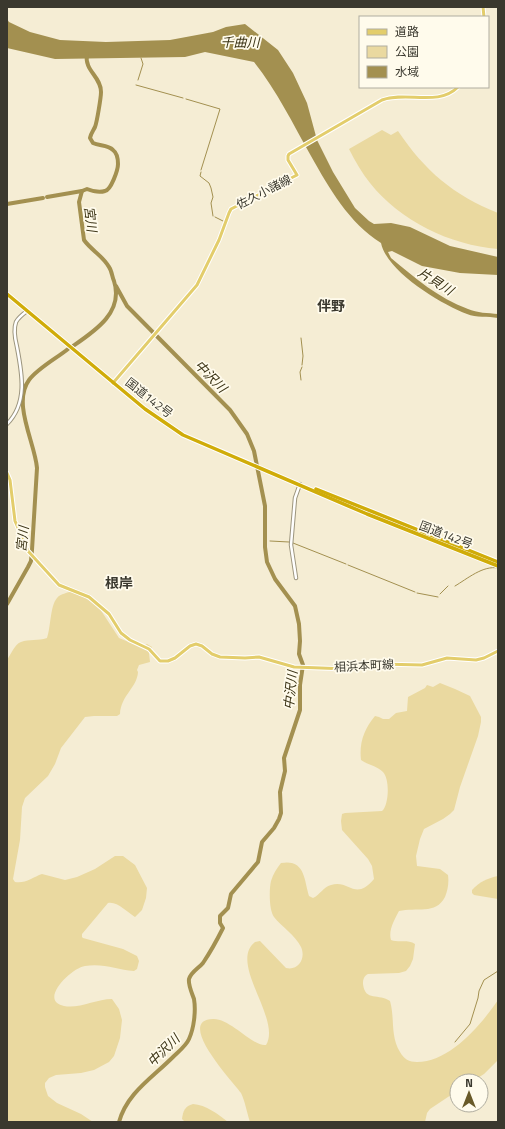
<svg xmlns="http://www.w3.org/2000/svg" width="505" height="1129" viewBox="0 0 505 1129" font-family="'Titillium Web','Noto Sans JP',sans-serif">
	<style>
		.green { fill: #ead9a0 }
		.water { fill: #a39050 }
		.lines { fill: none; stroke-linecap: round; stroke-linejoin: round }
		.stream { stroke: #a39050; stroke-width: 1 }
		.river { stroke: #a39050; stroke-width: 4 }
		.minor-casing { stroke: #9c957e; stroke-width: 4.5 }
		.major-casing { stroke: #fff; stroke-width: 5 }
		.highway-casing { stroke: #fff; stroke-width: 5.5 }
		.minor { stroke: #fff; stroke-width: 2.5 }
		.major { stroke: #e3cd6b; stroke-width: 3 }
		.highway { stroke: #d0ac09; stroke-width: 3.5 }
		.labels { text-anchor: middle; stroke-width: 3.5; stroke-linejoin: round; paint-order: stroke }
		.street-label { font-size: 12px; fill: #3a382e; stroke: #fffbec }
		.water-label { font-size: 13px; font-style: italic; fill: #3c3416; stroke: #fffbec }
		.quarter-label { font-size: 14px; font-weight: bold; fill: #3a382e; stroke: #fffbec }
	</style>
	<rect width="100%" height="100%" fill="#f5edd4"/>
	<g class="green">
		<path d="M382,130L391,135L398,131C425,171 453,195 498,213V249C450,245 400,221 370,183C362,173 355,161 349,149Z"/>
		<path d="M74,591L98,606L119,638L141,647L147,644L152,647L149,653L150,662L139,665L137,670L138,672C137,688 121,695 120,714L117,716H94L85,717L61,748L55,764L48,776L25,798L22,807L20,840L13,879L15,882C25,884 33,877 42,874L65,880L77,877L95,869L115,856H123L135,865L147,888L146,898L142,910L135,917C127,912 117,901 108,903L82,934V937L83,938L123,949L137,956L139,961L137,969L134,971C117,970 104,963 85,966C71,968 38,1001 64,1006C79,1009 96,999 112,999L119,1009L122,1020L120,1038L114,1056L109,1062L94,1070L81,1073L56,1075L49,1078L45,1083V1087L48,1096L57,1103L81,1114L93,1122H7V660C11,654 15,644 21,642C29,639 38,641 47,638C51,627 50,606 57,598C60,594 69,592 74,591Z"/>
		<path d="M440,683L455,689L470,696L481,717V722L478,736L460,787L454,810L450,814L443,819L424,829L420,839L416,856L417,866L440,869L448,875C449,883 448,889 445,897C436,915 416,907 399,911C395,919 388,930 391,940C399,943 408,939 415,944L413,959L410,966L406,971L399,973L368,974C364,976 363,979 363,984C365,1002 379,993 390,1001C395,1018 390,1036 400,1052C404,1059 409,1062 417,1062C450,1062 481,1025 498,1000V1060L484,1074L473,1081H457V1091L430,1109L427,1113L425,1122H250C247,1113 245,1101 241,1093C235,1084 174,1020 213,1019C230,1018 253,1047 266,1045C282,1019 228,963 255,942L260,941L286,968C299,971 306,958 301,947C296,936 281,926 274,917C269,911 269,889 271,881C273,874 277,868 281,863C305,859 304,879 309,896L313,898C320,895 323,887 331,885C349,879 355,902 374,879L372,866L368,859L342,830L341,821L342,814L345,813L382,811C389,805 390,779 383,772C377,766 368,765 361,760C359,743 364,729 375,716L379,717L383,719H389L396,713L407,711L408,697L425,688L427,685L433,687Z"/>
		<path d="M498,876V899L474,895L472,893V890C479,882 488,878 498,876Z"/>
		<path d="M193,1104C206,1105 218,1114 228,1122H185L182,1119C183,1111 185,1106 193,1104Z"/>
	</g>
	<path class="water" d="M7,19L9,22L30,32L60,40L106,42L170,40L213,32L226,27L245,24L278,50L293,73L307,103L317,140L333,172L355,208L369,221L374,224L391,223L410,227L450,246L498,257V275L460,273L422,266L392,251L388,252L391,258C415,278 438,298 468,309C477,313 488,313 498,314V318C488,316 476,318 467,314C441,304 387,272 381,243C349,223 329,188 311,156C293,124 277,91 254,62L205,52L185,57L55,59L7,48Z"/>
	<g class="lines">
		<g class="stream">
			<polyline points="138,80 143,64 141,58"/>
			<polyline points="136,85 183,98"/>
			<polyline points="186,99 220,109 201,170"/>
			<polyline points="201,172 200,176 209,183 211,188 213,197 211,203 213,216"/>
			<polyline points="215,217 223,221"/>
			<polyline points="301,338 303,356 302,365"/>
			<polyline points="301,380 300,372 302,367"/>
			<polyline points="265,541 266,541"/>
			<polyline points="270,541 289,542"/>
			<polyline points="293,543 346,564"/>
			<polyline points="348,565 415,592"/>
			<path d="M455,586C467,579 483,565 498,568"/>
			<polyline points="417,593 438,597"/>
			<polyline points="440,594 448,586"/>
			<polyline points="455,1042 470,1024 478,998 479,991 484,980 498,971"/>
		</g>
		<g class="river">
			<path d="M47,197L82,191L87,189C92,191 99,193 105,191C111,190 118,170 118,164C118,159 117,153 113,150C108,145 99,146 93,143L90,138C91,133 93,131 95,127C97,122 101,97 101,92C101,76 84,71 87,54"/>
			<polyline points="7,204 43,198"/>
			<path d="M116,286L127,306L230,410L247,434L254,451L265,506V547L267,562L275,579L295,606L299,624L300,641L299,654L303,665L300,685V710L284,758L285,771L280,792L281,813L279,819L274,828L262,842L258,862L231,894L228,908L220,916V923L223,928C217,940 211,951 203,963C199,968 191,972 189,979C188,985 192,993 194,999C196,1011 194,1028 189,1039C186,1046 178,1052 173,1057C152,1078 127,1093 119,1122"/>
			<path d="M73,346C95,331 124,312 114,281C112,277 112,271 109,267C103,256 91,250 84,240L79,202L82,191"/>
			<path d="M7,604L28,567L31,561L32,550L37,468C35,443 12,403 29,380C38,368 57,358 68,349"/>
		</g>
		<g class="minor-casing">
			<g id="minor">
				<path d="M7,424C28,403 22,373 17,347C15,339 13,330 16,322C18,318 23,314 27,311"/>
				<polyline points="296,578 291,545 295,498 300,484"/>
			</g>
		</g>
		<g class="major-casing">
			<g id="major">
				<polyline points="483,7 484,17"/>
				<path d="M113,383L197,285L219,240L229,213L231,209L297,175L288,160V156L289,154L382,100C407,91 438,107 458,87"/>
				<polyline points="7,473 10,480 15,521 28,551 59,585 89,597 109,614 121,633 130,640 149,649 160,661 168,661 175,658 190,646 196,644 202,646 212,654 220,657 245,658 259,657 294,667 348,669 380,664 422,665 447,658 476,660 484,658 498,651"/>
			</g>
		</g>
		<g class="highway-casing">
			<g id="highway">
				<polyline points="7,294 145,409 183,435 367,514 498,566"/>
				<polyline points="316,489 498,562"/>
			</g>
		</g>
		<use href="#minor" class="minor"/>
		<use href="#major" class="major"/>
		<use href="#highway" class="highway"/>
	</g>
	<g class="labels">
		<g class="street-label">
			<text transform="translate(264 192) rotate(-27)" y="4">佐久小諸線</text>
			<text transform="translate(149 398) rotate(38)" y="4">国道142号</text>
			<text transform="translate(446 535) rotate(21)" y="4">国道142号</text>
			<text transform="translate(364 666) rotate(-3)" y="4">相浜本町線</text>
		</g>
		<g class="water-label">
			<text x="240" y="47">千曲川</text>
			<text transform="translate(91 219) rotate(83)" y="5">宮川</text>
			<text transform="translate(436 281) rotate(32)" y="5">片貝川</text>
			<text transform="translate(211 376) rotate(45)" y="5">中沢川</text>
			<text transform="translate(22 539) rotate(-84)" y="5">宮川</text>
			<text transform="translate(290 690) rotate(-84)" y="5">中沢川</text>
			<text transform="translate(163 1050) rotate(-45)" y="5">中沢川</text>
		</g>
		<g class="quarter-label">
			<text x="331" y="311">伴野</text>
			<text x="119" y="588">根岸</text>
		</g>
	</g>
	<rect width="505" height="1129" fill="none" stroke="#3a382e" stroke-width="16"/>
	<rect x="359" y="16" width="130" height="72" fill="#fffbec" stroke="#b0ada0"/>
	<rect x="367" y="29" width="20" height="6" fill="#e3cd6b" stroke="#b0ada0"/>
	<text x="395" y="36" font-size="12" fill="#3a382e">道路</text>
	<rect x="367" y="46" width="20" height="12" fill="#ead9a0" stroke="#b0ada0"/>
	<text x="395" y="56" font-size="12" fill="#3a382e">公園</text>
	<rect x="367" y="66" width="20" height="12" fill="#a39050" stroke="#b0ada0"/>
	<text x="395" y="76" font-size="12" fill="#3a382e">水域</text>
	<g transform="translate(469 1093)"><circle r="19" fill="#fffbec" stroke="#b0ada0"/>
	<path d="M0-3L7 15L0 10L-7 15Z" fill="#695a28"/>
	<text y="-6" font-size="11" font-weight="bold" text-anchor="middle" fill="#3a382e">N</text>
	</g>
</svg>
